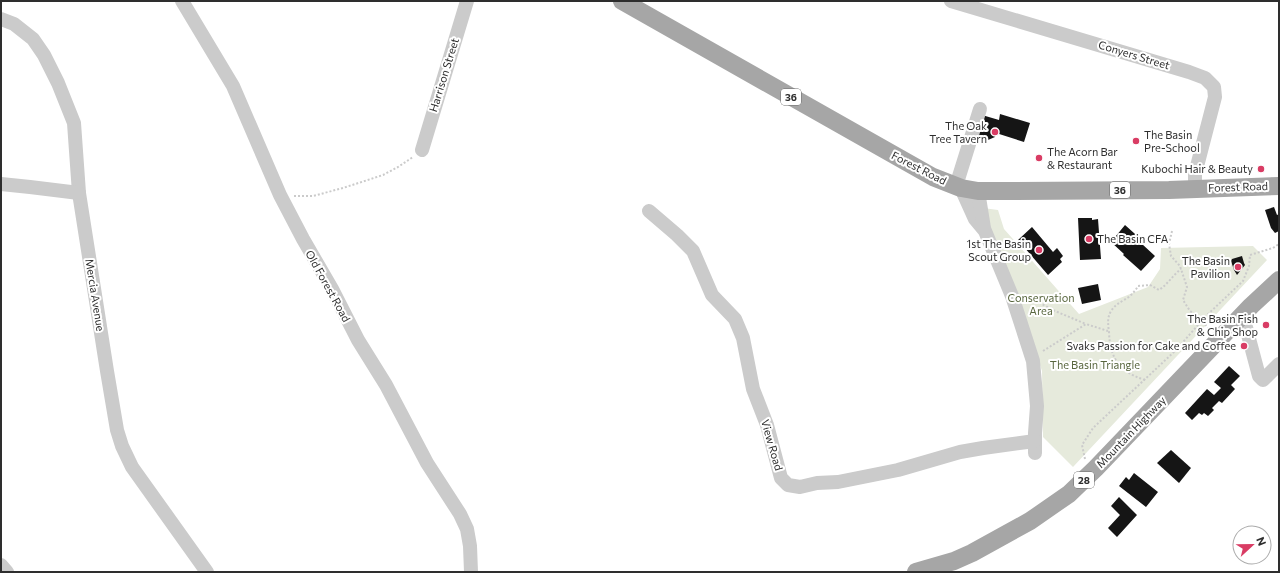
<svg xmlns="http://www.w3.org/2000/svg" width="1280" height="573" viewBox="0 0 1280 573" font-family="Commissioner,sans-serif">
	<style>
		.green { fill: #e6eadc }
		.building { fill: #151515 }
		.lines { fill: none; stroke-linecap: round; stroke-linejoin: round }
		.path { stroke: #cbcbcb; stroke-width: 2; stroke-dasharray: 2 2; stroke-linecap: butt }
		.minor { stroke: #cbcbcb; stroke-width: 14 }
		.major { stroke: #a6a6a6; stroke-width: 18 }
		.poi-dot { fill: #d93c64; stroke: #fff; stroke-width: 1.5 }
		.labels { text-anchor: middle; stroke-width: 4; stroke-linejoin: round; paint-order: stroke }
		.shield { fill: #fff; stroke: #6d6d6d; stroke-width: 1 }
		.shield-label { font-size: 10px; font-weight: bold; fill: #2e2e2e }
		.street-label { font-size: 11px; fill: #2e2e2e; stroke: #fff }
		.poi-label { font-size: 11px; fill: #2e2e2e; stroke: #fff; text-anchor: end }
		.park-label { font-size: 11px; fill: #58663e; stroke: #fff }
	</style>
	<rect width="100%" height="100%" fill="#fff"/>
	<polygon class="green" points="983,208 998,210 1004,229 1079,314 1148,287 1160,269 1161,248 1253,246 1267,260 1073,467 1043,437 1042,371 1029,333"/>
	<g class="building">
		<polygon points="1000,114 1030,123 1024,142 996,133 995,137 988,140 976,136 982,115 999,120"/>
		<polygon points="1274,207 1277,215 1279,214 1279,231 1275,233 1271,228 1265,210"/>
		<polygon points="1078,218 1092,218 1092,220 1098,219 1101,259 1080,260"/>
		<polygon points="1125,225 1144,242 1142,244 1155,256 1141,271 1123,255 1124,254 1111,242"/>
		<polygon points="1032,227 1053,252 1057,248 1063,256 1060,259 1062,262 1048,275 1018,240"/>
		<polygon points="1242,256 1244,263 1245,265 1237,275 1234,270 1231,261 1232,259"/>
		<polygon points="1098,284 1101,300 1082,304 1078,288"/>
		<polygon points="1229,366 1240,376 1231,385 1235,389 1222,403 1219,401 1212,408 1214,410 1208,416 1204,413 1202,415 1199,413 1192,420 1185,413 1207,389 1214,395 1221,388 1214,382"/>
		<polygon points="1171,450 1191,468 1179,483 1157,463"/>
		<polygon points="1134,473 1158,492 1146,507 1119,486 1126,477 1129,480"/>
		<polygon points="1119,497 1137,515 1117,537 1108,528 1120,515 1111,506"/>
	</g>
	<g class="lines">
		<g class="path">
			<polyline points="294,196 313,196 343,188 383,175 398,167 413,157"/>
			<polyline points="1172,231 1169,244 1171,256 1180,266 1187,287 1183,300 1190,311 1199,317 1209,329"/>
			<polyline points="1025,295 1055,311 1086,324"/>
			<polyline points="1043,351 1086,324 1108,331"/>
			<path d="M1145,380C1120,372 1110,359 1109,332C1108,324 1107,318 1111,311C1116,303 1124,301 1130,296C1133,293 1136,290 1138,286L1150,285L1159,290C1168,284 1173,275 1181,269"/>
			<polyline points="1085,459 1082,445 1093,428 1175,351 1206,316 1243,281 1249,266 1250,255 1273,248 1279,244"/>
		</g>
		<g class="minor">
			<polyline points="182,1 233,86 280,195 303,239 332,289 358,340 386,385 427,463 460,514 467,529 470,546 471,572"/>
			<polyline points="951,1 1189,72 1205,78 1214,87 1215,97 1195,174 1195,188"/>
			<polyline points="1,19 14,24 33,39 44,55 58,83 74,123 79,193 107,371 117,430 122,446 132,467 207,572"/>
			<polyline points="422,150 467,1"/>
			<polyline points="1,184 30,187 79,193"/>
			<polyline points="956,186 980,109"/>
			<polyline points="961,188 975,219 985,231 1012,296 1033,361 1037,406 1035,433 1035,453"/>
			<polyline points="978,191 984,228"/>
			<polyline points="649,211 677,235 693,251 712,295 735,319 743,338 753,389 767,425 781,478 788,485 800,487 817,483 838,482 898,470 960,452 983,448 1035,441"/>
			<polyline points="1243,316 1259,376 1263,380 1279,364"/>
			<polyline points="1,565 7,572"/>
		</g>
		<g class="major">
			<polyline points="622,1 933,177 961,188 978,191 1003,191 1169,190 1279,186"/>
			<polyline points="916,572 954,561 972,553 1030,521 1069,494 1096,468 1251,306 1279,280"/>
		</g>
	</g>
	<g class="poi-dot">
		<circle cx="995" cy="132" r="4"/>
		<circle cx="1136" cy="141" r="4"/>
		<circle cx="1039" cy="158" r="4"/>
		<circle cx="1261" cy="169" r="4"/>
		<circle cx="1089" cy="239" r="4"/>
		<circle cx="1039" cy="250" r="4"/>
		<circle cx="1238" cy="267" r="4"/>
		<circle cx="1266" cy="325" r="4"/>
		<circle cx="1244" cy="346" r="4"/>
	</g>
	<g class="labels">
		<g class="shield">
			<rect x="781" y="89" width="20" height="16" rx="3"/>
			<rect x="1110" y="182" width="20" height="16" rx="3"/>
			<rect x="1074" y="472" width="20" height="16" rx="3"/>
		</g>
		<g class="shield-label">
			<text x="791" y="101">36</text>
			<text x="1120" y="194">36</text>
			<text x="1084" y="484">28</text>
		</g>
		<g class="street-label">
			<text transform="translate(1134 55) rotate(17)" y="4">Conyers Street</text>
			<text transform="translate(444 75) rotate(-73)" y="4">Harrison Street</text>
			<text transform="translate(919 168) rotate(27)" y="4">Forest Road</text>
			<text transform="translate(1238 187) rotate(-2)" y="4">Forest Road</text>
			<text transform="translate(328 286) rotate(61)" y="4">Old Forest Road</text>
			<text transform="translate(95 295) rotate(81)" y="4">Mercia Avenue</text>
			<text transform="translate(1131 432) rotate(-46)" y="4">Mountain Highway</text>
			<text transform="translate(772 445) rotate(74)" y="4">View Road</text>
		</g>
		<g class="poi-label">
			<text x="987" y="130">The Oak<tspan x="987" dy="13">Tree Tavern</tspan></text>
			<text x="1144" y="139" text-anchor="start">The Basin<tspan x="1144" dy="13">Pre-School</tspan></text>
			<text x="1047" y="156" text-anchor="start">The Acorn Bar<tspan x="1047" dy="13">&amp; Restaurant</tspan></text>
			<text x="1253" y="173">Kubochi Hair &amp; Beauty</text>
			<text x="1097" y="243" text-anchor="start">The Basin CFA</text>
			<text x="1031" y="248">1st The Basin<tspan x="1031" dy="13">Scout Group</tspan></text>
			<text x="1230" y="265">The Basin<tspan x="1230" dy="13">Pavilion</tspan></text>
			<text x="1258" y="323">The Basin Fish<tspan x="1258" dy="13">&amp; Chip Shop</tspan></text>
			<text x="1236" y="350">Svaks Passion for Cake and Coffee</text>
		</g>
		<g class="park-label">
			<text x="1041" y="302">Conservation<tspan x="1041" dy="13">Area</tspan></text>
			<text x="1095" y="369">The Basin Triangle</text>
		</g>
	</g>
	<rect width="1280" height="573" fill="none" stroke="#2e2e2e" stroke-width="4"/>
	<g transform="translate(1252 545) rotate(68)"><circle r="19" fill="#ffffff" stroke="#ababab"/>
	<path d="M0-3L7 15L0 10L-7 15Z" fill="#d93c64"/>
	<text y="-6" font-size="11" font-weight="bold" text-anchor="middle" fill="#2e2e2e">N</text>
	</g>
</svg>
